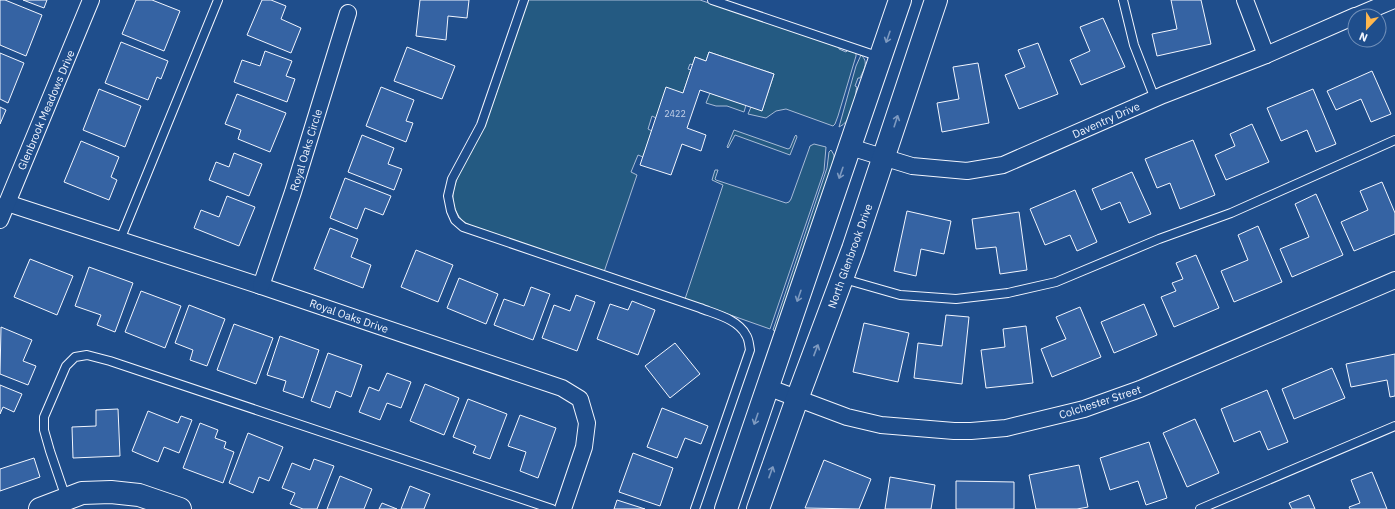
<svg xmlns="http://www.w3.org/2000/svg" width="1395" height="509" viewBox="0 0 1395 509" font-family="'IBM Plex Sans',sans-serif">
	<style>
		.green { fill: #245a82; stroke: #a8bbd7 }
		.building { fill: #3563a3; stroke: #f2f6ff }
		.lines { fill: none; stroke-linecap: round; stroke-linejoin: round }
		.lane-casing { stroke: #f2f6ff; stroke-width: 10 }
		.street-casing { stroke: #f2f6ff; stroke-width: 18 }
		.secondary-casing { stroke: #f2f6ff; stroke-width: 24 }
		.lane { stroke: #1f4e8c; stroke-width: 8 }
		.street { stroke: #1f4e8c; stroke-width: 16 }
		.secondary { stroke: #1f4e8c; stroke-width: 22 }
		.oneway { stroke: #7e9ac0 }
		.labels { text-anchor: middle; stroke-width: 3; stroke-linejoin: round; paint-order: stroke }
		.number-label { font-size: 9px; fill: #c3d1e8 }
		.street-label { font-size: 11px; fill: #f2f6ff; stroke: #1f4e8c }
	</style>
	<rect width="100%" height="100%" fill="#1f4e8c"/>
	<g class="green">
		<path d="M527,0H700L839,47V49L846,52L848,50L856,53V56L838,116L835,124L833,126L786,109L776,111L766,118L748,114L751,107L762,110L774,74L709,52L706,61L695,57L693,65L690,64L688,69L691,70L683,93L656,118L652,116L648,129L652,131L643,157L638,155L631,172L637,175L604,272C565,259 527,247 489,232C480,228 467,226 461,219C451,207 451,193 457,179L456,178L484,126L496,94Z"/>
		<path d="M861,55C869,62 864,69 860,78H858L855,86L857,87L856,91V94C853,105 851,122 839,127L856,66Z"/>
		<polygon points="710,93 746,105 744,112 727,106 716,106 706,103"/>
		<polygon points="734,130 788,149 790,148 795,136 796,135 797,137 790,155 735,135 728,148 727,147"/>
		<polygon points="814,144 826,147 824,171 770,329 685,299 723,185 712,180 715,170 718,170 715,179 716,180 786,203 789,202 791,199 809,149 810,146"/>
		<polygon points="831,150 834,155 834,160 777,332 773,330 827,168 829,152"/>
	</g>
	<g class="building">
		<polygon points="0,0 5,0 42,15 26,56 0,45"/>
		<polygon points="23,0 47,0 44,8"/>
		<polygon points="136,0 152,0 180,11 164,51 122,34"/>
		<polygon points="262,0 271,0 286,6 281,19 301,28 291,53 247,35"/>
		<polygon points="420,0 469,0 467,18 448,16 446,40 416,36"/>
		<polygon points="1171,0 1201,0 1211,44 1157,56 1152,34 1177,29"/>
		<polygon points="1103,18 1125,67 1081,85 1070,60 1090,51 1080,27"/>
		<polygon points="121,42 168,61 161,79 157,77 148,100 105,83"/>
		<polygon points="1038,43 1058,94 1019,109 1005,75 1025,67 1018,50"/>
		<polygon points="407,47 455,66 442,99 394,81"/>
		<polygon points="265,51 292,61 286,76 295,79 287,102 234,82 242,60 260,66"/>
		<polygon points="709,52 774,74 762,111 700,90 687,128 706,135 701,151 682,144 671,175 640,165 666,87 683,93 695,57 706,61"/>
		<polygon points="0,53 24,63 8,103 0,99"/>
		<polygon points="978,63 989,123 942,132 937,103 959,99 953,67"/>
		<polygon points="1372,71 1391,114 1371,122 1361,99 1336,110 1327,91"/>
		<polygon points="381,87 414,100 406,121 413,123 406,142 366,126"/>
		<polygon points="99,89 141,106 125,147 83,130"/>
		<polygon points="1313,89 1336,144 1316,152 1307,130 1281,141 1267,108"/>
		<polygon points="237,94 286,113 270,152 238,139 241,130 225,124"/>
		<polygon points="0,107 6,110 0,124"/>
		<polygon points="1252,124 1269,162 1226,180 1215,155 1235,146 1230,134"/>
		<polygon points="362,135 394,148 388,164 402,169 394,190 348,172"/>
		<polygon points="1193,140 1215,195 1180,209 1170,183 1157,188 1145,159"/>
		<polygon points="81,141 119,157 111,177 117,180 109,200 64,182"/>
		<polygon points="234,153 262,164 249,196 209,180 216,162 229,167"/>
		<polygon points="1132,172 1151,214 1129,223 1120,202 1101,210 1092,189"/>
		<polygon points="345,178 391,196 383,215 365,208 357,229 330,218"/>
		<polygon points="1382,182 1395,213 1395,234 1354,251 1341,222 1368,210 1360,191"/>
		<polygon points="1075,190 1097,242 1077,251 1070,235 1045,245 1030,209"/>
		<polygon points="1316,194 1343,255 1292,277 1280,249 1309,237 1295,204"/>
		<polygon points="227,196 255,207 239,246 194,228 201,210 219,217"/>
		<polygon points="907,211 951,221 944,254 921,249 916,276 894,271"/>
		<polygon points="1019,212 1027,270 1000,274 996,247 976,249 972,219"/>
		<polygon points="1258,226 1282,282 1234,302 1221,271 1248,260 1238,235"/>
		<polygon points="330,228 358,239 351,257 371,265 363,288 314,269"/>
		<polygon points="416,250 453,265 438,302 401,287"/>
		<polygon points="1196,255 1219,308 1174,327 1161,297 1176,291 1172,283 1183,279 1176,263"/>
		<polygon points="30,259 73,276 57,315 14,297"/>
		<polygon points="89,267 133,283 115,332 97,325 101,315 75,306"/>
		<polygon points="459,278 498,294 486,324 447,308"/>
		<polygon points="531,287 550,294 533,340 494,325 504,299 524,306"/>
		<polygon points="141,291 181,306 165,348 125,332"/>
		<polygon points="576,295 595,302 577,351 542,338 554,305 570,311"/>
		<polygon points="632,301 655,310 638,355 597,339 610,304 628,310"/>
		<polygon points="1144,304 1157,335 1114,353 1101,322"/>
		<polygon points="189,305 225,319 207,366 190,360 193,350 175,343"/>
		<polygon points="1080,307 1101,357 1052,377 1041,349 1066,339 1056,317"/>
		<polygon points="946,315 969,317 962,384 914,378 918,343 942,346"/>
		<polygon points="864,323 909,333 898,382 853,372"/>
		<polygon points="234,324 273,338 256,384 217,370"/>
		<polygon points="1026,326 1033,383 986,388 981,350 1005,347 1003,329"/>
		<polygon points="1,327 32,340 23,361 36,366 28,385 0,374"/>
		<polygon points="280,336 319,350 303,398 283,391 286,381 267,375"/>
		<polygon points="675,343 700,374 670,398 645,366"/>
		<polygon points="328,353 362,365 351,397 336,391 330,408 311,401"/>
		<polygon points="1395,354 1395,396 1390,397 1387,380 1351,387 1346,364"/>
		<polygon points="1332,368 1345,398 1294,419 1282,389"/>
		<polygon points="387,373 411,382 401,408 387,403 380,420 359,412 369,387 379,391"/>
		<polygon points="425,384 459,398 444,435 410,421"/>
		<polygon points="0,385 22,394 14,412 3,407 0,414"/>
		<polygon points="1267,390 1288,442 1268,450 1260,431 1234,442 1221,409"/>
		<polygon points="468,399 507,414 490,459 473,453 476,446 453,437"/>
		<polygon points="662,408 708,426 701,444 685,438 677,458 647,447"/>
		<polygon points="118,409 120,456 73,458 72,427 96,426 96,410"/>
		<polygon points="148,411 178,423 181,416 192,420 179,453 164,447 158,462 132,451"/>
		<polygon points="520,415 556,428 538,478 520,471 526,452 508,446"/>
		<polygon points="1195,419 1219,473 1187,487 1163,433"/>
		<polygon points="200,423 218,430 215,438 226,442 224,448 234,452 223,483 183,468"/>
		<polygon points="248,433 283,447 269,481 259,477 253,493 229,483"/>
		<polygon points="1149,442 1167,498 1146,505 1138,481 1110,490 1100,458"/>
		<polygon points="633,453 673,468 660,506 619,492"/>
		<polygon points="34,458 40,477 0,491 0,469"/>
		<polygon points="314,459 334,466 317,509 303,509 290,504 295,493 282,488 292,463 310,470"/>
		<polygon points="824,460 871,479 859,509 805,508"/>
		<polygon points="1079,465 1088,507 1077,509 1036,509 1029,475"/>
		<polygon points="1372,472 1387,509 1350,509 1349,507 1360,503 1351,480"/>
		<polygon points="340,476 372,489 364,509 327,509"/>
		<polygon points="890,477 935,485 931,509 885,509"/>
		<polygon points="956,481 1014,482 1014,509 956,509"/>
		<polygon points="410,486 430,494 424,509 401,509"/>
		<polygon points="1309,495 1315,509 1292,509 1289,503"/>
		<polygon points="617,500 645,509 614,509"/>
		<polygon points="382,503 397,509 379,509"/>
	</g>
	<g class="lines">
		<g class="lane-casing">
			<g id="lane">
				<path d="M524,0L481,125L452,179L448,196L451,211L455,220L463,227L700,308C715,314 738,319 746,335C749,339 749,345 750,350L695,509"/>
				<polyline points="712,0 880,57"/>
				<polyline points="1123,0 1134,45 1155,99"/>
				<polyline points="120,240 218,0"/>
				<polyline points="844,279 900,295 956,299 1008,293 1056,282 1159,239 1231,213 1395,140"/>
				<polyline points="66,498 50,451 44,430 44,417 66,366 75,357 87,355 110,361 552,509"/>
				<polyline points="1200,509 1395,426"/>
			</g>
		</g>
		<g class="street-casing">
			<g id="street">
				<polyline points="1245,0 1266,55"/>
				<polyline points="1356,16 1394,0"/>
				<polyline points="850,147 912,166 967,171 1003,165 1163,95 1266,55 1355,16"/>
				<polyline points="7,203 261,286 562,388 580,399 587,423 584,447 563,509"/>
				<polyline points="0,220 91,0"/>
				<polyline points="261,286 293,192 348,13"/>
				<polyline points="767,387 847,417 881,425 954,431 971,431 1006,428 1084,409 1140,389 1395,280"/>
			</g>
		</g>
		<g class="secondary-casing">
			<g id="secondary">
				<polyline points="40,509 82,493 111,492 139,495 180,509"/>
				<polyline points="726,509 900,0"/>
				<polyline points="758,509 797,399 853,249 936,0"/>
			</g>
		</g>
		<use href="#lane" class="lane"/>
		<use href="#street" class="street"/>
		<use href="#secondary" class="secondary"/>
	</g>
	<defs><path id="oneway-shaft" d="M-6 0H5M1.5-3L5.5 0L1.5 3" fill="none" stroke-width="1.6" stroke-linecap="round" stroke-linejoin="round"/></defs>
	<g class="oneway">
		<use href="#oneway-shaft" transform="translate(888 37) rotate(109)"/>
		<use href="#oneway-shaft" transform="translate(896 121) rotate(-72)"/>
		<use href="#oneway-shaft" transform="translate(841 173) rotate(109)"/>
		<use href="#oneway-shaft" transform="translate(799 296) rotate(109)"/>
		<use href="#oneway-shaft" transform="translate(816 350) rotate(-69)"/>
		<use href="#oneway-shaft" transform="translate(756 419) rotate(109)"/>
		<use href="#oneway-shaft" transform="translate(771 472) rotate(-70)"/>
	</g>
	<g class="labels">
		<g class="number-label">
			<text x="675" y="117">2422</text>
		</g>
		<g class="street-label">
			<text transform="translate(46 110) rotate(-67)" y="4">Glenbrook Meadows Drive</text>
			<text transform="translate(1106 120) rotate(-24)" y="4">Daventry Drive</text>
			<text transform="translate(306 150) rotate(-73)" y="4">Royal Oaks Circle</text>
			<text transform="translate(850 256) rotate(-70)" y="4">North Glenbrook Drive</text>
			<text transform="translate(349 316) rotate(19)" y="4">Royal Oaks Drive</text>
			<text transform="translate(1100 402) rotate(-18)" y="4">Colchester Street</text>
		</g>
	</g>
	<g transform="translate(1367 28) rotate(202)"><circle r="19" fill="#1f4e8c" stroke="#7391ba"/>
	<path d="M0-3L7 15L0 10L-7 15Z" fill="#ffb74d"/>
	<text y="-6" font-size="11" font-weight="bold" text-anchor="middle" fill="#f2f6ff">N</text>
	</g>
</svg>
